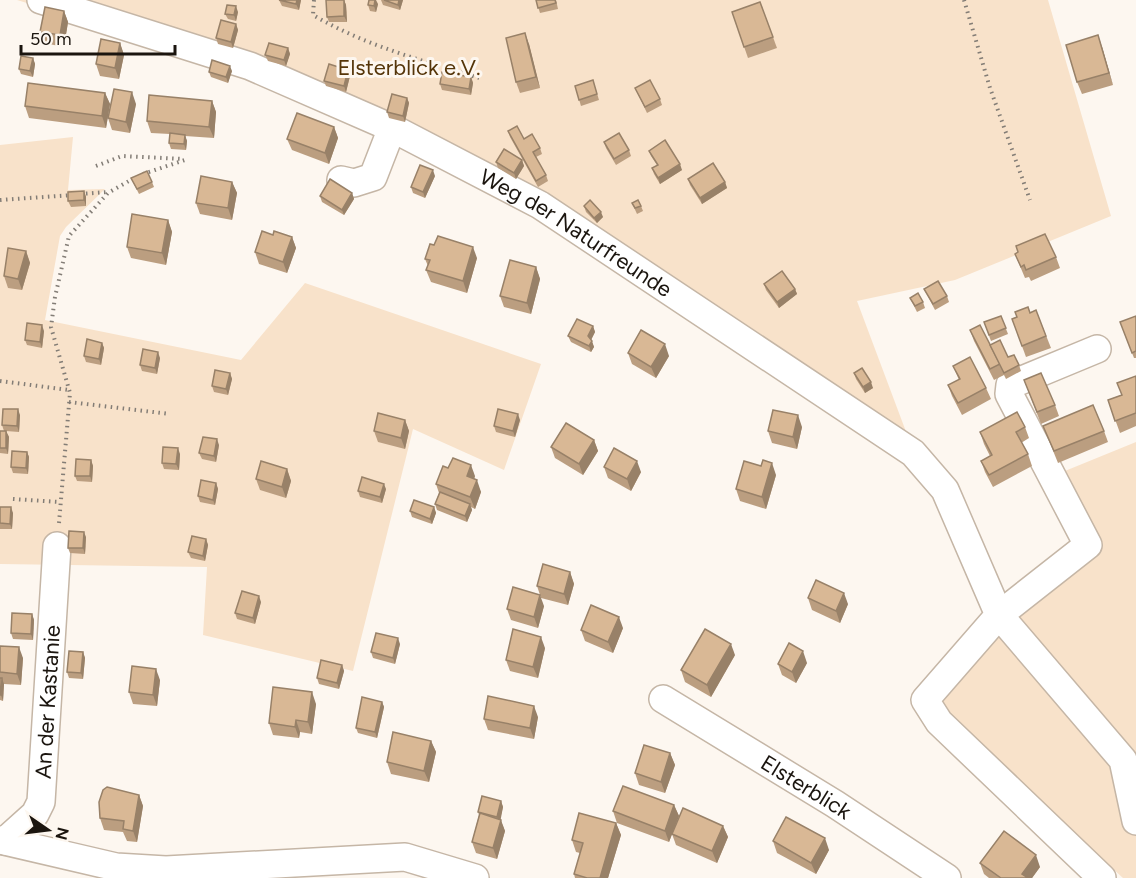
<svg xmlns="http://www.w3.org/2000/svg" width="1136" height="878" viewBox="0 0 1136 878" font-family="Figtree,sans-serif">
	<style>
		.green { fill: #f8e2ca }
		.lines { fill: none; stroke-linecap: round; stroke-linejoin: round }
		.minor-casing { stroke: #c5b6a6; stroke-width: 30 }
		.path { stroke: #837d76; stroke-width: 4; stroke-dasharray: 1.5 4.5; stroke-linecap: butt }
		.minor { stroke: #fff; stroke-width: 27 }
		.wall { fill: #bb9e80 }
		.shaded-wall { fill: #988168 }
		.building { fill: #d9b895; stroke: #988168; stroke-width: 1.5 }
		.labels { text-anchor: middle; stroke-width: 6; stroke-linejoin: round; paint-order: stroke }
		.park-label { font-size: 22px; fill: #553509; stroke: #fdf7f0 }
		.street-label { font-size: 22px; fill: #1b150f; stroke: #fdf7f0 }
	</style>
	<rect width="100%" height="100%" fill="#fdf7f0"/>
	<g class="green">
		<polygon points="17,0 1048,0 1111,216 955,280 857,301 911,445 473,158 129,34"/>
		<polygon points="73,137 68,190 105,189 66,227 60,236 45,320 241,360 305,283 541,364 504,470 413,429 353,671 203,635 207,567 0,564 0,145"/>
		<polygon points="1136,442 1136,878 1123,878 982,750 926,685 1092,536 1060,473"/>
	</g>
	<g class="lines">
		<g class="minor-casing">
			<g id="minor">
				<path id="s1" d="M41,0L250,66L392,128L540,205L913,453L945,490L999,615L925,700L939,722L1102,878"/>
				<polyline points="341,180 354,183 373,177 392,128"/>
				<polyline points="1097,349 1010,385 1009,394 1088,545 999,615 1123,760 1136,821"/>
				<path id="s2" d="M663,699L835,804L947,878"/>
				<polyline points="0,840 116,867 166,870 405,857 475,878"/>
				<path id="s3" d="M5,841L35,814L41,802L57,546"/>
			</g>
		</g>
		<g class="path">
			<path d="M314,0L313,15C366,46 421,60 479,78"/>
			<polyline points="964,0 990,88 1030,200"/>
			<polyline points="96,166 122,156 184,159"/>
			<polyline points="143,174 188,159"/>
			<polyline points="80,194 108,192"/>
			<polyline points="0,200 73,195"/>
			<polyline points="0,381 69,390"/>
			<polyline points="69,402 170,414"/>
			<polyline points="13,499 60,502"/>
			<polyline points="59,523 70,393 51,327 55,297 69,236 108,193 136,177"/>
		</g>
		<use href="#minor" class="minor"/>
	</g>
	<g class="wall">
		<polygon points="279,0 301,0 299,10 282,6"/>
		<polygon points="344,0 346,5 347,22 329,22 327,17"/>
		<polygon points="381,0 403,0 400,10 383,5"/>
		<polygon points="536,0 556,0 558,9 540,13"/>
		<polygon points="760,2 777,48 748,58 732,12"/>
		<polygon points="378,4 376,12 370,11 368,5"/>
		<polygon points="64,11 68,22 64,47 44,43 40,32"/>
		<polygon points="238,12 236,21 228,19 225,14"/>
		<polygon points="236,24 238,30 233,48 218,44 216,38"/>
		<polygon points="120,43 124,55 119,79 100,76 96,64"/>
		<polygon points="529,44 540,88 520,93 516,82"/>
		<polygon points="1102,47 1113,85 1082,94 1077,82"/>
		<polygon points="288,48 290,54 286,66 268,61 265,55"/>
		<polygon points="33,58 35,64 33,77 21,74 19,69"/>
		<polygon points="232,71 228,83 211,77 209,72"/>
		<polygon points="350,76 346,92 326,86 324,81"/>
		<polygon points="471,77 473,83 471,95 442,90 440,84"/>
		<polygon points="593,80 599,100 581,106 575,86"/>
		<polygon points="635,88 660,99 662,105 647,113"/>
		<polygon points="105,93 110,104 106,128 29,118 25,106"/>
		<polygon points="407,98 409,103 405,122 389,118 387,112"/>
		<polygon points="212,101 216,112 214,138 185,136 187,141 186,150 171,149 169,143 170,134 151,133 147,121"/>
		<polygon points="136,104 130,133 112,130 108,118"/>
		<polygon points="334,127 338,138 329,164 292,150 287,139"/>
		<polygon points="508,131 540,148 542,154 536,157 546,175 548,181 538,187 510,137"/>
		<polygon points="604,142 629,150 631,156 616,165 606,148"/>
		<polygon points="649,151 682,170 660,184 654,174 652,168 657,165 651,156"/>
		<polygon points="522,160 524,166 516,179 498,168 496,162"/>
		<polygon points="435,176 425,198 413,193 411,187"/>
		<polygon points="131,178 152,182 154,187 139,194"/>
		<polygon points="688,179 725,182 727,188 702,204 690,185"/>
		<polygon points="232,182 237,193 232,220 200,214 196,203"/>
		<polygon points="84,191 86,197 86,206 71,207 68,201"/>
		<polygon points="352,193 354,199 344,215 322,202 320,196"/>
		<polygon points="632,203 641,206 643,211 637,214"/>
		<polygon points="584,206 603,217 597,223 586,212"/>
		<polygon points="168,220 172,232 166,265 131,258 127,247"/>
		<polygon points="273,235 292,237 296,248 287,273 259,264 255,252"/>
		<polygon points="26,251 30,263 22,290 8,288 4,276"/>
		<polygon points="1015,254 1056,257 1060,268 1031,281 1029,277 1025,278"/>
		<polygon points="477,258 467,293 431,282 426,270 428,266 425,259"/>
		<polygon points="536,267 540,279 531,314 504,307 500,296"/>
		<polygon points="764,284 795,289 797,294 779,308 766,290"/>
		<polygon points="924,289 947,296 949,302 935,310"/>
		<polygon points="910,298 923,302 925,308 917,312"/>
		<polygon points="1036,310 1051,348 1026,357 1012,319"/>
		<polygon points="1001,316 1008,334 991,341 984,322"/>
		<polygon points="1136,316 1136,358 1134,358 1120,322"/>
		<polygon points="593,326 595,332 591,340 594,347 591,352 571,342 568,336"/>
		<polygon points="970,330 1019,365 1021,371 1006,379 1004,375 994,380 974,341"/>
		<polygon points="44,331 42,348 27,345 25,340"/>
		<polygon points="102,343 104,348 101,365 86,362 84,356"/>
		<polygon points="628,353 669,356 656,378 632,364"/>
		<polygon points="160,358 157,374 142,371 140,365"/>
		<polygon points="953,366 986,388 991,399 962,415 952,396 948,385 959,380"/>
		<polygon points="230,373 232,379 228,395 214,392 212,386"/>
		<polygon points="854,373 873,388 865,393 856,379"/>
		<polygon points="1136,376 1136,426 1120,433 1108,400 1121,395"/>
		<polygon points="1024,380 1055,405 1059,416 1041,424"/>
		<polygon points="20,415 19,432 6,431 9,437 8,454 0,453 0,431 4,431 2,425"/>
		<polygon points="405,420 409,431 405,449 378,442 374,431"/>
		<polygon points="520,420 515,437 496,432 494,426"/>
		<polygon points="1043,426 1104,431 1108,442 1058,463"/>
		<polygon points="802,427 797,449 772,443 768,431"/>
		<polygon points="1025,427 1029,438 1021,443 1028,454 1032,466 993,487 985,472 981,461 990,456 984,444 980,432"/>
		<polygon points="594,440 598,451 583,475 555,458 551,447"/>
		<polygon points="219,445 216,462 202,459 199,453"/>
		<polygon points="27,452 29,457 28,474 13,473 11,467"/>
		<polygon points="180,454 179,470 164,469 162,463"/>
		<polygon points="91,460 93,466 92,482 77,481 75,476"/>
		<polygon points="604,467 641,472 631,491 608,478"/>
		<polygon points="287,469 291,481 286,498 260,490 256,479"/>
		<polygon points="776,475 766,509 740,501 736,489"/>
		<polygon points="475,476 474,479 481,492 475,509 471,507 472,510 467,522 437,510 435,504 439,493 436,484"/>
		<polygon points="216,483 218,489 215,505 200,502 198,496"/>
		<polygon points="386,489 382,503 360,497 358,491"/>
		<polygon points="0,507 13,513 12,529 0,529"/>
		<polygon points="434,507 436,513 432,524 412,517 410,511"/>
		<polygon points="86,537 85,554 70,553 68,548"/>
		<polygon points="206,539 208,545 205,561 191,558 188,552"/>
		<polygon points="570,572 574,584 568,605 541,598 537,586"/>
		<polygon points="808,598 848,604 840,623 812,610"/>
		<polygon points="261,602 255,624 237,619 235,613"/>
		<polygon points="544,606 538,628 511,620 507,609"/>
		<polygon points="32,614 34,620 33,640 13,639 11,633"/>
		<polygon points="623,628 613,653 585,641 581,630"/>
		<polygon points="400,644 395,664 373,658 371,652"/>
		<polygon points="0,646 23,658 21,685 4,684 3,701 0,700"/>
		<polygon points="545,648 538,678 510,671 506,660"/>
		<polygon points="83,652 85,658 83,679 69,678 67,672"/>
		<polygon points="735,655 711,697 685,682 681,670"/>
		<polygon points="807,663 796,683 782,675 778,664"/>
		<polygon points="342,665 344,671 339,689 319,684 317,678"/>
		<polygon points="160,680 157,706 133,704 129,692"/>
		<polygon points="382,702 384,707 377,738 358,733 356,728"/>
		<polygon points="316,704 312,734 300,732 299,738 273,735 269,723"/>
		<polygon points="538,717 534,739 488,730 484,719"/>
		<polygon points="431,741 436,752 429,782 391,774 387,762"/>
		<polygon points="670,753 675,765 665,793 639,785 635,773"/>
		<polygon points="139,795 143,806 137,842 127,841 123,832 104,830 100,818"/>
		<polygon points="501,801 503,807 500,819 505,831 497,859 476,853 472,842 479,815 478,812"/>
		<polygon points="674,805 679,816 669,842 617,823 613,811"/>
		<polygon points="616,823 621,835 608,878 575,878 574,874 580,853 576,852 572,840"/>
		<polygon points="723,826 728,837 717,863 676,845 672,834"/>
		<polygon points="773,841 829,850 816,874 777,853"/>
		<polygon points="980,863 1040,867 1032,878 989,878 984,874"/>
	</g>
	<g class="shaded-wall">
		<polygon points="297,0 301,0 299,10 296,4"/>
		<polygon points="344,0 346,5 347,22 344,16"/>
		<polygon points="375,0 376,0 378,4 376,12 374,6"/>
		<polygon points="399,0 403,0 400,10 398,5"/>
		<polygon points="236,6 238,12 236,21 234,15"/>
		<polygon points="64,11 68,22 64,47 60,35"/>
		<polygon points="236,24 238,30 233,48 231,42"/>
		<polygon points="525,33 529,44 540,88 536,77"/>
		<polygon points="1098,35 1102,47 1113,85 1109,73"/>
		<polygon points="120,43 124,55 119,79 115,68"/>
		<polygon points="288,48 290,54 286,66 284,60"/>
		<polygon points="33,58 35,64 33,77 30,71"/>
		<polygon points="230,66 232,71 228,83 226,77"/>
		<polygon points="348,70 350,76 346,92 344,86"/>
		<polygon points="471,77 473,83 471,95 469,89"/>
		<polygon points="132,92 136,104 130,133 126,122"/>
		<polygon points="105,93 110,104 106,128 102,116"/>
		<polygon points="407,98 409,103 405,122 403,116"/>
		<polygon points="212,101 216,112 214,138 209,127"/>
		<polygon points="334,127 338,138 329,164 325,153"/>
		<polygon points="185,135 187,141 186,150 184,144"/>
		<polygon points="522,160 524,166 516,179 514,173"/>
		<polygon points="680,164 682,170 660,184 658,178"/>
		<polygon points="433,170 435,176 425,198 423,192"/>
		<polygon points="232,182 237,193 232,220 228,208"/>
		<polygon points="725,182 727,188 702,204 700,198"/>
		<polygon points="84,191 86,197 86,206 84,200"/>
		<polygon points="352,193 354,199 344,215 342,210"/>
		<polygon points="601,212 603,217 597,223 594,218"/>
		<polygon points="168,220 172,232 166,265 162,253"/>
		<polygon points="292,237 296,248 287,273 283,262"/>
		<polygon points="473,247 477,258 467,293 463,281"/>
		<polygon points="26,251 30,263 22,290 18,279"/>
		<polygon points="536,267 540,279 531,314 527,303"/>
		<polygon points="795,289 797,294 779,308 777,302"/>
		<polygon points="42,325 44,331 42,348 40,342"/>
		<polygon points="593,326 595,332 590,342 588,336"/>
		<polygon points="592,341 594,347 591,352 589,346"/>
		<polygon points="102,343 104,348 101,365 99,359"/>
		<polygon points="665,344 669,356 656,378 651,367"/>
		<polygon points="158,352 160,358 157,374 155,368"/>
		<polygon points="230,373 232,379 228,395 226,389"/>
		<polygon points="871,382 873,388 865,393 863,387"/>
		<polygon points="18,409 20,415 19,432 17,426"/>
		<polygon points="518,414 520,420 515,437 513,431"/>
		<polygon points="798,415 802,427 797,449 793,437"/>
		<polygon points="405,420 409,431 405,449 401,438"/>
		<polygon points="6,431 9,437 8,454 6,448"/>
		<polygon points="217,439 219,445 216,462 214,456"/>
		<polygon points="594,440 598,451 583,475 579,464"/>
		<polygon points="178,448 180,454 179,470 176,464"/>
		<polygon points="27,452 29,457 28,474 26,468"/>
		<polygon points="91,460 93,466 92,482 90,476"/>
		<polygon points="637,461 641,472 631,491 627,479"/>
		<polygon points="772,463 776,475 766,509 762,497"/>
		<polygon points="471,465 475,476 471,488 467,476"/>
		<polygon points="287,469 291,481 286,498 282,487"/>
		<polygon points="477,480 481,492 475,509 470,497"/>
		<polygon points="216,483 218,489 215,505 213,500"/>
		<polygon points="384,484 386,489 382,503 380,497"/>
		<polygon points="470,504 472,510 467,522 465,516"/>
		<polygon points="11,507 13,513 12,529 10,524"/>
		<polygon points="434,507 436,513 432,524 430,519"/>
		<polygon points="84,532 86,537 85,554 83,548"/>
		<polygon points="206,539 208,545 205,561 203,556"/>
		<polygon points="570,572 574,584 568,605 564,594"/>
		<polygon points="844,593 848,604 840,623 836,611"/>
		<polygon points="540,595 544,606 538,628 534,617"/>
		<polygon points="259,596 261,602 255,624 253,618"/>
		<polygon points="32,614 34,620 33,640 31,634"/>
		<polygon points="619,617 623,628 613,653 608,642"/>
		<polygon points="541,637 545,648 538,678 533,667"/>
		<polygon points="398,638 400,644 395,664 393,658"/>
		<polygon points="731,644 735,655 711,697 707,685"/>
		<polygon points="19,647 23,658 21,685 17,674"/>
		<polygon points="803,651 807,663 796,683 792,672"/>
		<polygon points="83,652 85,658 83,679 81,673"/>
		<polygon points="342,665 344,671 339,689 337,683"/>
		<polygon points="156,669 160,680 157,706 153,695"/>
		<polygon points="2,678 4,684 3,701 1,695"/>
		<polygon points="312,692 316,704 312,734 308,722"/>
		<polygon points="382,702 384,707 377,738 375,732"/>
		<polygon points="534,706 538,717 534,739 530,728"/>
		<polygon points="296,720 300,732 299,738 295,727"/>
		<polygon points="431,741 436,752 429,782 424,771"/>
		<polygon points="670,753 675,765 665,793 661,782"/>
		<polygon points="139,795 143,806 137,842 133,831"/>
		<polygon points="501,801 503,807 500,823 497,817"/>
		<polygon points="674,805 679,816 669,842 665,831"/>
		<polygon points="501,820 505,831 497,859 493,848"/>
		<polygon points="616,823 621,835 608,878 600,878"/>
		<polygon points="723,826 728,837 717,863 712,851"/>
		<polygon points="825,838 829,850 816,874 811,863"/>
		<polygon points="1036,855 1040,867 1032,878 1024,878 1022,874"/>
	</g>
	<g class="building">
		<polygon points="279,0 297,0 296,4"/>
		<polygon points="326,0 344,0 344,16 327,17"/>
		<polygon points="369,0 375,0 374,6 368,5"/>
		<polygon points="384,0 399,0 398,5"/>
		<polygon points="536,0 555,0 556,3 538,8"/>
		<polygon points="760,2 773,37 744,47 732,12"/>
		<polygon points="227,5 236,6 234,15 225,14"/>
		<polygon points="45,7 64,11 60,35 40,32"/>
		<polygon points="221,20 236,24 231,42 216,38"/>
		<polygon points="525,33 536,77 516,82 506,38"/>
		<polygon points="1098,35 1109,73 1077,82 1066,45"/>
		<polygon points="101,39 120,43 115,68 96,64"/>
		<polygon points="269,43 288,48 284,60 265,55"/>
		<polygon points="21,56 33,58 30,71 19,69"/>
		<polygon points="212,60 230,66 226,77 209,72"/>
		<polygon points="329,64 348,70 344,86 324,81"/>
		<polygon points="442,72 471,77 469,89 440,84"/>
		<polygon points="593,80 597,94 579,100 575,86"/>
		<polygon points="650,80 660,99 645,107 635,88"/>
		<polygon points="28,83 105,93 102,116 25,106"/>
		<polygon points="114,89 132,92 126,122 108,118"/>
		<polygon points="392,94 407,98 403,116 387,112"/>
		<polygon points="149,95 212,101 209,127 147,121"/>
		<polygon points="297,113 334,127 325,153 287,139"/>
		<polygon points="517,126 524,139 532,134 540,148 533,152 546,175 536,181 508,131"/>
		<polygon points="170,133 185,135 184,144 169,143"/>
		<polygon points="619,133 629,150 614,159 604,142"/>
		<polygon points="665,140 680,164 658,178 652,168 658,165 649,151"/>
		<polygon points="504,149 522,160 514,173 496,162"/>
		<polygon points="713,163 725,182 700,198 688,179"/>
		<polygon points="420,165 433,170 423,192 411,187"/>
		<polygon points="147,171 152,182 137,189 131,178"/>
		<polygon points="201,176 232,182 228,208 196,203"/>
		<polygon points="330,179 352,193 342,210 320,196"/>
		<polygon points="84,191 84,200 68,201 68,192"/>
		<polygon points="590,200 601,212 594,218 584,206"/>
		<polygon points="638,200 641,206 635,208 632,203"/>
		<polygon points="132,214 168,220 162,253 127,247"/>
		<polygon points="262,231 273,235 274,231 292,237 283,262 255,252"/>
		<polygon points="1045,234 1056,257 1026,270 1024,265 1021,267 1015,254 1018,252 1016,246"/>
		<polygon points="438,236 473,247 463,281 426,270 430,260 425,259 430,244 434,245"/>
		<polygon points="8,248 26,251 18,279 4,276"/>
		<polygon points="510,260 536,267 527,303 500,296"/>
		<polygon points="782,271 795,289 777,302 764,284"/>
		<polygon points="938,281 947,296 933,304 924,289"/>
		<polygon points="918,293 923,302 915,306 910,298"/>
		<polygon points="1028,307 1030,313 1036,310 1046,336 1022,346 1012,319 1017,317 1015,312"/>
		<polygon points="1001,316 1006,328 989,335 984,322"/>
		<polygon points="1136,316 1136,351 1132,353 1120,322"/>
		<polygon points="577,319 593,326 588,336 592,341 589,346 568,336"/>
		<polygon points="27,323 42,325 40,342 25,340"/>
		<polygon points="980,325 1000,364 990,369 970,330"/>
		<polygon points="641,330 665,344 651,367 628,353"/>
		<polygon points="87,339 102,343 99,359 84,356"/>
		<polygon points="1000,340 1008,357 1014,355 1019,365 1004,373 990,345"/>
		<polygon points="143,349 158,352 155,368 140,365"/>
		<polygon points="970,357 986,388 958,403 948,385 960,379 953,366"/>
		<polygon points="862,368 871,382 863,387 854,373"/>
		<polygon points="215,370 230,373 226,389 212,386"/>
		<polygon points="1041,373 1055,405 1037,412 1024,380"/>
		<polygon points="1136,376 1136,413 1115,421 1108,400 1122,395 1117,383"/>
		<polygon points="1093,405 1104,431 1054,451 1043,426"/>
		<polygon points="3,409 18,409 17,426 2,425"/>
		<polygon points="498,409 518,414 513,431 494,426"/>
		<polygon points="773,410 798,415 793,437 768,431"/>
		<polygon points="1017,412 1025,427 1016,432 1028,454 989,475 981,461 992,455 980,432"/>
		<polygon points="378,413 405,420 401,438 374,431"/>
		<polygon points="566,423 594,440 579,464 551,447"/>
		<rect x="0" y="431" width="6" height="17"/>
		<polygon points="203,437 217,439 214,456 199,453"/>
		<polygon points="163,447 178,448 176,464 162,463"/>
		<polygon points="614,448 637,461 627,479 604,467"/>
		<polygon points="12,451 27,452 26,468 11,467"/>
		<polygon points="453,458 471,465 467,476 477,480 470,497 436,484 443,466 448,468"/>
		<polygon points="76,459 91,460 90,476 75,476"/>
		<polygon points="763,460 772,463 762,497 736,489 744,461 761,466"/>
		<polygon points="261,461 287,469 282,487 256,479"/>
		<polygon points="362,477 384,484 380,497 358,491"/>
		<polygon points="201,480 216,483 213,500 198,496"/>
		<polygon points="440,492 470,504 465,516 435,504"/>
		<polygon points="414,500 434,507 430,519 410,511"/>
		<polygon points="0,507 11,507 10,524 0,523"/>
		<polygon points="69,531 84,532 83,548 68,548"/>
		<polygon points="192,536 206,539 203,556 188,552"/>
		<polygon points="543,564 570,572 564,594 537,586"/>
		<polygon points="816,580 844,593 836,611 808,598"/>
		<polygon points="513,587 540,595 534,617 507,609"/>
		<polygon points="242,591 259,596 253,618 235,613"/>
		<polygon points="591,605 619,617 608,642 581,630"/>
		<polygon points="12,613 32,614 31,634 11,633"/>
		<polygon points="513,629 541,637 533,667 506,660"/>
		<polygon points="705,629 731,644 707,685 681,670"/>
		<polygon points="376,633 398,638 393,658 371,652"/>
		<polygon points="789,643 803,651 792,672 778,664"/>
		<polygon points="0,646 19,647 17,674 0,672"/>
		<polygon points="69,651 83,652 81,673 67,672"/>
		<polygon points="321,660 342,665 337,683 317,678"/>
		<polygon points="132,666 156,669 153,695 129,692"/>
		<polygon points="0,678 2,678 1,695 0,695"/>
		<polygon points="273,687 312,692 308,722 296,720 295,727 269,723"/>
		<polygon points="488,696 534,706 530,728 484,719"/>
		<polygon points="362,697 382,702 375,732 356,728"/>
		<polygon points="393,732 431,741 424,771 387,762"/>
		<polygon points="644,745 670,753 661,782 635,773"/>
		<polygon points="623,786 674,805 665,831 613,811"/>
		<polygon points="107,787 139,795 133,831 123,829 124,821 100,818 99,802 103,790"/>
		<polygon points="482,796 501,801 497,817 478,812"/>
		<polygon points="683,808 723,826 712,851 672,834"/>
		<polygon points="480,813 501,820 493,848 472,842"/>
		<polygon points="579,813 616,823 600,878 587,878 574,874 583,843 572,840"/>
		<polygon points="786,817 825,838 811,863 773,841"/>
		<polygon points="1004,831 1036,855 1022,874 1028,878 1001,878 980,863"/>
	</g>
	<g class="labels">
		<g class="park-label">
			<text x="409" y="75">Elsterblick e.V.</text>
		</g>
		<g class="street-label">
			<text dy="8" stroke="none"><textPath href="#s1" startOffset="586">Weg der Naturfreunde</textPath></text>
			<text dy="8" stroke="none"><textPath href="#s3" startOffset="154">An der Kastanie</textPath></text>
			<text dy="8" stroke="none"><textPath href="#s2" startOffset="168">Elsterblick</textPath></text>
		</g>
	</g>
	<g transform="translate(48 830) rotate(104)" stroke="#fdf7f0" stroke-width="4.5" paint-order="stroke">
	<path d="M0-4.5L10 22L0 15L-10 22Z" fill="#1b150f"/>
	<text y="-9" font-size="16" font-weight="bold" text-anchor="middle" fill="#1b150f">N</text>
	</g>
	<path d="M21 45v9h154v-9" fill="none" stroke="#1b150f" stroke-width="3"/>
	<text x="30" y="45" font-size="18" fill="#1b150f" stroke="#fdf7f0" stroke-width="4.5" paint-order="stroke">50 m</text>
</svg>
